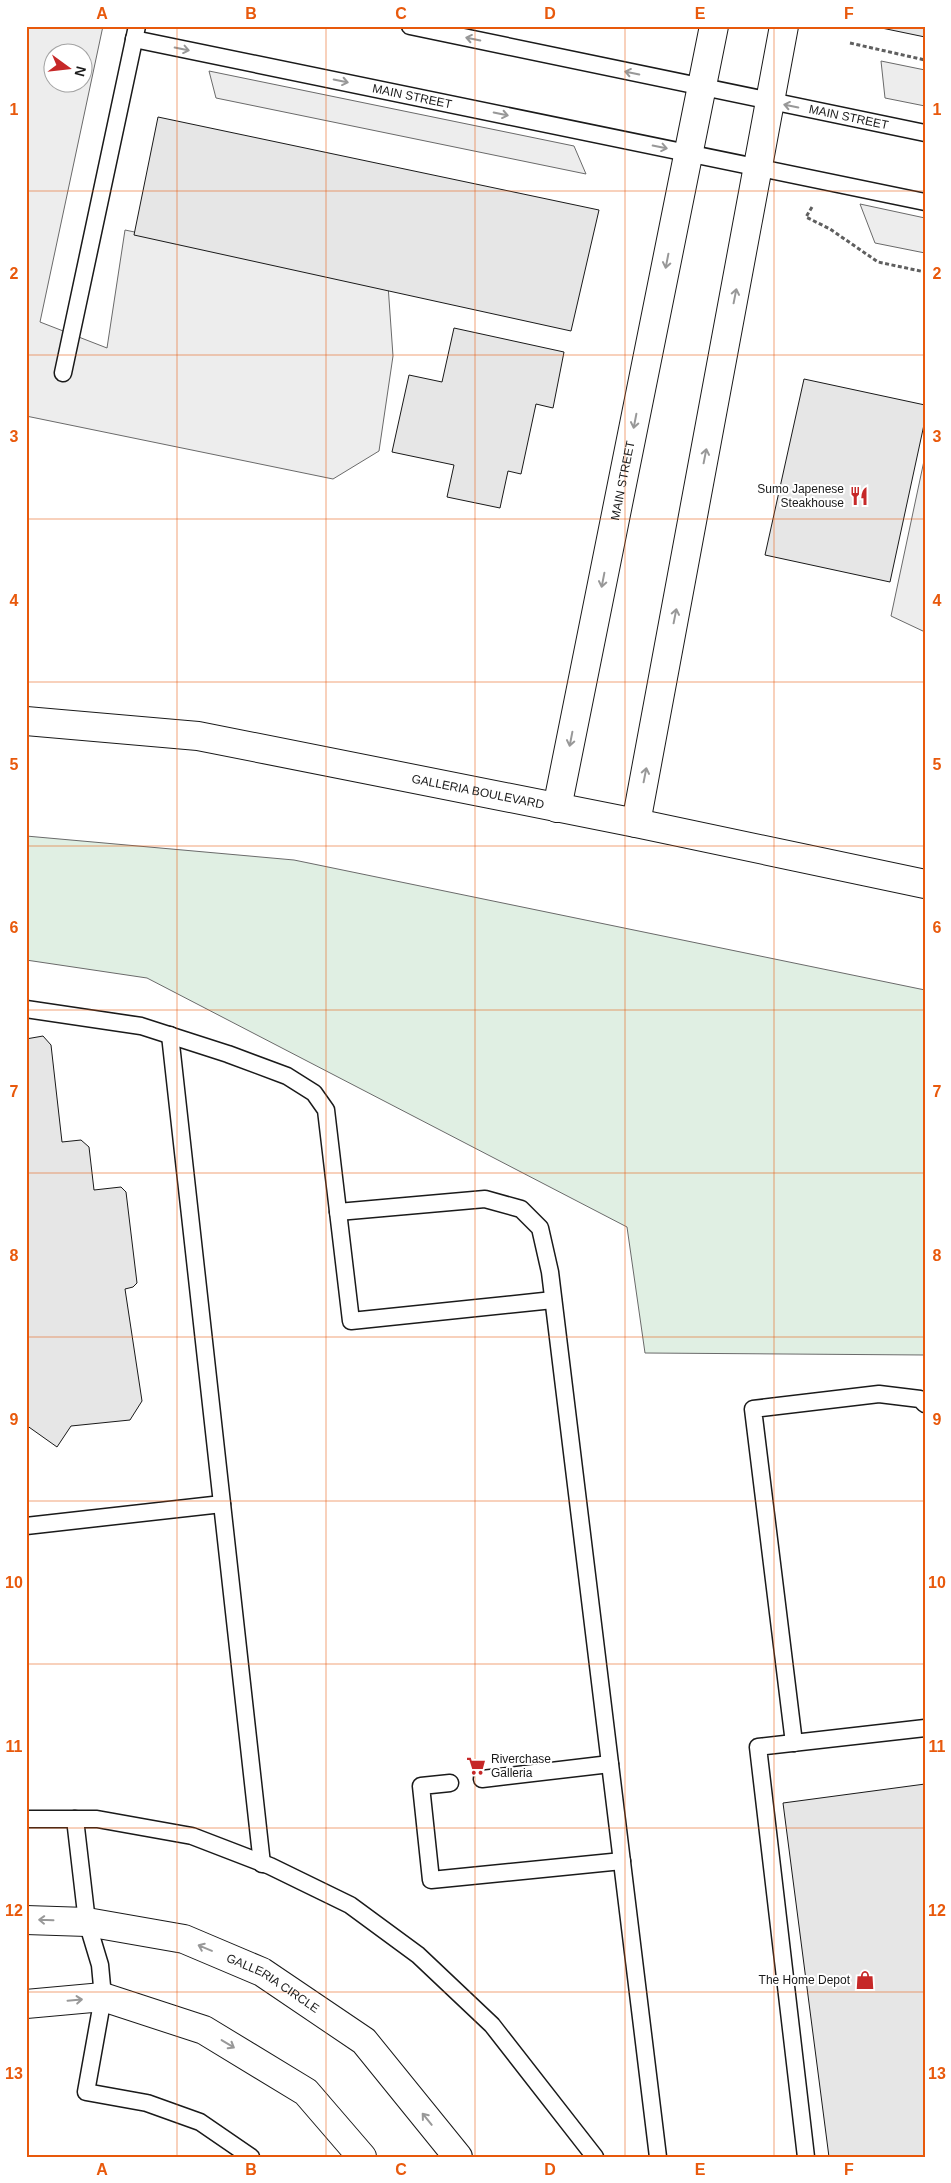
<svg xmlns="http://www.w3.org/2000/svg" width="951" height="2183" viewBox="0 0 951 2183" font-family="Helvetica,sans-serif">
	<style>
		.green { fill: #e0efe3; stroke: #6a6a6a }
		.parking { fill: #ededed; stroke: #6a6a6a; fill-rule: evenodd }
		.building { fill: #e6e6e6; stroke: #1a1a1a }
		.lines { fill: none; stroke-linecap: round; stroke-linejoin: round }
		.lane-casing { stroke: #1a1a1a; stroke-width: 19 }
		.street-casing { stroke: #1a1a1a; stroke-width: 30 }
		.secondary-casing { stroke: #1a1a1a; stroke-width: 30 }
		.path { stroke: #5f5f5f; stroke-width: 3; stroke-dasharray: 4 2.5; stroke-linecap: butt }
		.lane { stroke: #fff; stroke-width: 16 }
		.street { stroke: #fff; stroke-width: 28 }
		.secondary { stroke: #fff; stroke-width: 28 }
		.oneway { stroke: #989898 }
		.grid { fill: none; stroke: #e8590c; stroke-width: 1; stroke-opacity: 0.55 }
		.labels { text-anchor: middle; stroke-width: 4; stroke-linejoin: round; paint-order: stroke }
		.street-label { font-size: 12px; fill: #1a1a1a; stroke: #fff }
		.poi-label { font-size: 12px; fill: #1a1a1a; stroke: #fff; text-anchor: end }
		.neatline { fill: none; stroke: #e8590c; stroke-width: 2 }
		.grid-label { font-size: 16px; text-anchor: middle; font-weight: bold; fill: #e8590c }
	</style>
	<rect width="100%" height="100%" fill="#fff"/>
	<polygon class="green" points="26,836 294,860 925,990 925,1355 645,1353 627,1227 147,978 26,960"/>
	<g class="parking">
		<path d="M26,26H103L40,322L107,348L125,230L388,285L393,356L379,451L333,479L26,416ZM52,52H82V82H52Z"/>
		<polygon points="881,61 925,70 925,106 885,98"/>
		<polygon points="209,71 574,146 586,174 216,98"/>
		<polygon points="860,204 925,218 925,253 875,243"/>
		<polygon points="925,456 925,632 891,616"/>
	</g>
	<g class="building">
		<polygon points="872,26 925,26 925,37"/>
		<polygon points="158,117 599,210 571,331 134,235"/>
		<polygon points="454,328 564,352 553,408 536,404 521,474 508,471 500,508 447,497 454,465 392,452 409,375 442,382"/>
		<polygon points="804,379 925,405 925,420 890,582 765,555"/>
		<polygon points="43,1036 51,1045 62,1142 81,1140 89,1147 94,1190 121,1187 126,1192 137,1283 133,1287 125,1289 142,1401 130,1420 71,1426 57,1447 26,1425 26,1039"/>
		<polygon points="925,1784 925,2157 829,2157 783,1803"/>
	</g>
	<g class="lines">
		<g class="lane-casing">
			<g id="lane">
				<path id="s1" d="M410,26L925,133"/>
				<path id="s2" d="M134,39L925,202"/>
				<polyline points="63,373 137,26"/>
				<polyline points="26,1009 141,1026 228,1054 287,1076 314,1093 326,1110 351,1321 553,1300"/>
				<polyline points="170,1035 262,1864"/>
				<polyline points="338,1212 485,1199 521,1209 540,1228 550,1272 658,2157"/>
				<polyline points="26,1526 222,1504"/>
				<polyline points="794,1743 753,1409 879,1394 920,1399 925,1404"/>
				<polyline points="482,1779 610,1764"/>
				<polyline points="450,1783 421,1786 431,1880 622,1861"/>
				<polyline points="26,1819 97,1819 192,1836 270,1866 350,1905 418,1955 492,2025 595,2157"/>
				<polyline points="75,1819 87,1922 100,1965 103,1997 86,2092 147,2103 200,2122 251,2157"/>
				<polyline points="806,2157 758,1747 925,1728"/>
			</g>
		</g>
		<g class="street-casing">
			<g id="street">
				<path id="s3" d="M557,808L714,26"/>
				<polyline points="636,823 784,26"/>
				<path id="s4" d="M26,1920L87,1922L184,1939L262,1972L364,2041L458,2157"/>
				<polyline points="26,2004 103,1997 204,2030 306,2092 362,2157"/>
			</g>
		</g>
		<g class="secondary-casing">
			<g id="secondary">
				<path id="s5" d="M26,721L198,736L636,823L925,884"/>
			</g>
		</g>
		<g class="path">
			<polyline points="850,43 925,60"/>
			<polyline points="812,207 806,217 830,229 878,262 925,272"/>
		</g>
		<use href="#lane" class="lane"/>
		<use href="#street" class="street"/>
		<use href="#secondary" class="secondary"/>
	</g>
	<defs><path id="oneway-shaft" d="M-6 0H5M1.5-3L5.5 0L1.5 3" fill="none" stroke-width="1.6" stroke-linecap="round" stroke-linejoin="round" transform="scale(1.25)"/></defs>
	<g class="oneway">
		<use href="#oneway-shaft" transform="translate(473 39) rotate(-168)"/>
		<use href="#oneway-shaft" transform="translate(182 49) rotate(11)"/>
		<use href="#oneway-shaft" transform="translate(632 73) rotate(-168)"/>
		<use href="#oneway-shaft" transform="translate(341 81) rotate(12)"/>
		<use href="#oneway-shaft" transform="translate(791 106) rotate(-168)"/>
		<use href="#oneway-shaft" transform="translate(501 114) rotate(12)"/>
		<use href="#oneway-shaft" transform="translate(660 147) rotate(11)"/>
		<use href="#oneway-shaft" transform="translate(667 261) rotate(101)"/>
		<use href="#oneway-shaft" transform="translate(735 296) rotate(-79)"/>
		<use href="#oneway-shaft" transform="translate(635 421) rotate(101)"/>
		<use href="#oneway-shaft" transform="translate(705 456) rotate(-79)"/>
		<use href="#oneway-shaft" transform="translate(603 580) rotate(101)"/>
		<use href="#oneway-shaft" transform="translate(675 616) rotate(-79)"/>
		<use href="#oneway-shaft" transform="translate(571 739) rotate(101)"/>
		<use href="#oneway-shaft" transform="translate(645 775) rotate(-79)"/>
		<use href="#oneway-shaft" transform="translate(46 1920) rotate(-178)"/>
		<use href="#oneway-shaft" transform="translate(205 1948) rotate(-157)"/>
		<use href="#oneway-shaft" transform="translate(75 2000) rotate(-5)"/>
		<use href="#oneway-shaft" transform="translate(228 2044) rotate(31)"/>
		<use href="#oneway-shaft" transform="translate(427 2119) rotate(-129)"/>
	</g>
	<path class="grid" d="M177,26V2157M326,26V2157M475,26V2157M625,26V2157M774,26V2157M26,191H925M26,355H925M26,519H925M26,682H925M26,846H925M26,1010H925M26,1173H925M26,1337H925M26,1501H925M26,1664H925M26,1828H925M26,1992H925"/>
	<defs>
		<g id="restaurant-bare" transform="scale(1.5)"><path d="M-5-6h1v4h1v-4h1v4h1v-4h1v5L-1.5 .5V6h-2V.5L-5-1ZM5-6V6H3V1.5H1.5Q1.5-4 5-6Z" fill="#c62828" stroke="#fff" stroke-width="2.5" paint-order="stroke"/></g>
		<g id="supermarket-bare" transform="scale(1.5)"><path d="M-6-5.5h2.5l.6 2H6L4.5 2H-2.5L-4.4-4H-6ZM-1.5 3.2a1.3 1.3 0 1 0 .1 0ZM3 3.2a1.3 1.3 0 1 0 .1 0Z" fill="#c62828" stroke="#fff" stroke-width="2.5" paint-order="stroke"/></g>
		<g id="shop-bare" transform="scale(1.5)"><path d="M-5-2.5h2.3a2.7 3.5 0 0 1 5.4 0H5L5.5 6h-11ZM-1.5-2.5h3a1.5 2.3 0 0 0-3 0Z" fill="#c62828" stroke="#fff" stroke-width="2.5" paint-order="stroke"/></g>
	</defs>
	<g fill-rule="evenodd">
		<use href="#restaurant-bare" x="859" y="496"/>
		<use href="#supermarket-bare" x="476" y="1766"/>
		<use href="#shop-bare" x="865" y="1980"/>
	</g>
	<g class="labels">
		<g class="street-label">
			<text dy="4" stroke="none"><textPath href="#s2" startOffset="284">MAIN STREET</textPath></text>
			<text dy="4" stroke="none"><textPath href="#s1" startOffset="448">MAIN STREET</textPath></text>
			<text dy="4" stroke="none"><textPath href="#s3" startOffset="334">MAIN STREET</textPath></text>
			<text dy="4" stroke="none"><textPath href="#s5" startOffset="458">GALLERIA BOULEVARD</textPath></text>
			<text dy="4" stroke="none"><textPath href="#s4" startOffset="259">GALLERIA CIRCLE</textPath></text>
		</g>
		<g class="poi-label">
			<text x="844" y="493">Sumo Japenese<tspan x="844" dy="14">Steakhouse</tspan></text>
			<text x="491" y="1763" text-anchor="start">Riverchase<tspan x="491" dy="14">Galleria</tspan></text>
			<text x="850" y="1984">The Home Depot</text>
		</g>
	</g>
	<rect width="951" height="2183" fill="none" stroke="#ffffff" stroke-width="55"/>
	<g transform="translate(68 68) rotate(105)"><circle r="24" fill="#ffffff" stroke="#a3a3a3"/>
	<path d="M0-4L9 19L0 12L-9 19Z" fill="#c62828"/>
	<text y="-8" font-size="14" font-weight="bold" text-anchor="middle" fill="#1a1a1a">N</text>
	</g>
	<rect x="28" y="28" width="896" height="2128" class="neatline"/>
	<g class="grid-label">
		<text x="102" y="19">A</text>
		<text x="251" y="19">B</text>
		<text x="401" y="19">C</text>
		<text x="550" y="19">D</text>
		<text x="700" y="19">E</text>
		<text x="849" y="19">F</text>
		<text x="14" y="115">1</text>
		<text x="937" y="115">1</text>
		<text x="14" y="279">2</text>
		<text x="937" y="279">2</text>
		<text x="14" y="442">3</text>
		<text x="937" y="442">3</text>
		<text x="14" y="606">4</text>
		<text x="937" y="606">4</text>
		<text x="14" y="770">5</text>
		<text x="937" y="770">5</text>
		<text x="14" y="933">6</text>
		<text x="937" y="933">6</text>
		<text x="14" y="1097">7</text>
		<text x="937" y="1097">7</text>
		<text x="14" y="1261">8</text>
		<text x="937" y="1261">8</text>
		<text x="14" y="1425">9</text>
		<text x="937" y="1425">9</text>
		<text x="14" y="1588">10</text>
		<text x="937" y="1588">10</text>
		<text x="14" y="1752">11</text>
		<text x="937" y="1752">11</text>
		<text x="14" y="1916">12</text>
		<text x="937" y="1916">12</text>
		<text x="14" y="2079">13</text>
		<text x="937" y="2079">13</text>
		<text x="102" y="2175">A</text>
		<text x="251" y="2175">B</text>
		<text x="401" y="2175">C</text>
		<text x="550" y="2175">D</text>
		<text x="700" y="2175">E</text>
		<text x="849" y="2175">F</text>
	</g>
</svg>
